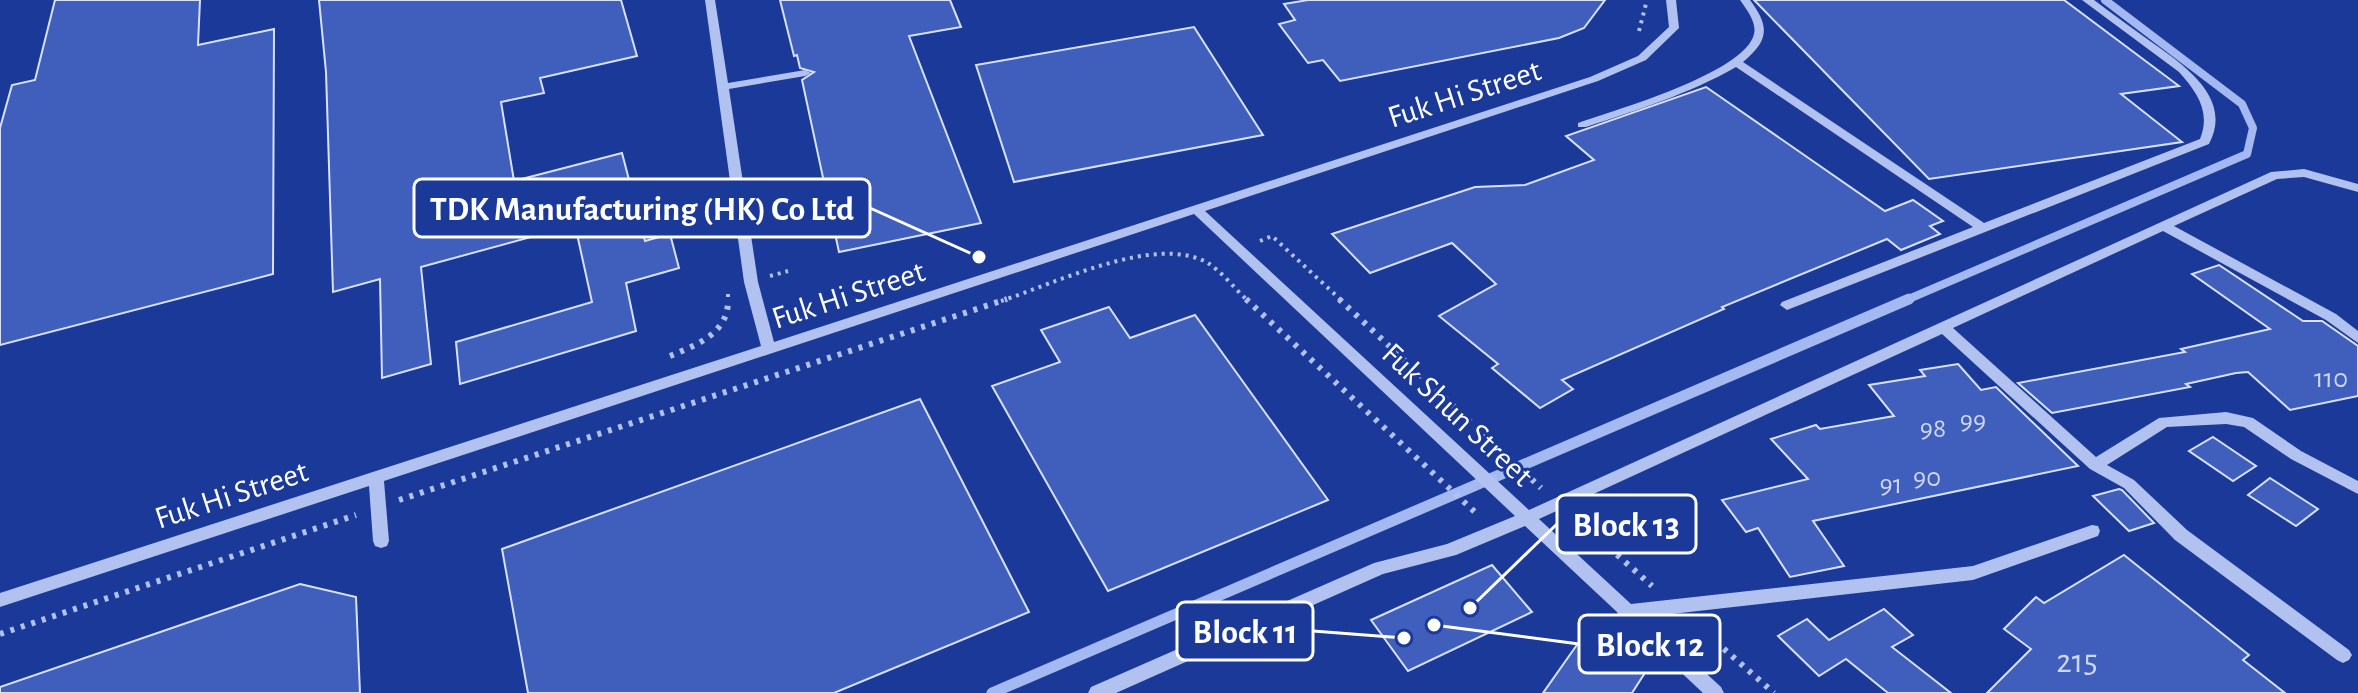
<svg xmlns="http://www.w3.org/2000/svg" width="2358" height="693" viewBox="0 0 2358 693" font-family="'Alegreya Sans',sans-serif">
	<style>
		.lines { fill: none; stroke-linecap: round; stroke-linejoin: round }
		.stream-far1 { stroke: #a4b9f2; stroke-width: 8 }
		.stream { stroke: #a4b9f2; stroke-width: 11 }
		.building { fill: #405fbd; stroke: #d8e1fb; stroke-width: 2 }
		.path-far1 { stroke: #b1c1f0; stroke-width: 4; stroke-dasharray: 3 5; stroke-linecap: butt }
		.path { stroke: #b1c1f0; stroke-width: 6; stroke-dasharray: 4 7; stroke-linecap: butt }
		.minor { fill: #b1c1f0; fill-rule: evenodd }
		.labels { text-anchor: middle; stroke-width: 6; stroke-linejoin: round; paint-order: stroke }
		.number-label { font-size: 28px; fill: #cfd7ee }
		.street-label { font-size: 32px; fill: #fff; stroke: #1b3998 }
		.near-number-label { font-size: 34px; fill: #cfd7ee }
		.leader { fill: none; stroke: #fff; stroke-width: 3 }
		.callout-dot { fill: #fff; stroke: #1b3998; stroke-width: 3 }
		.callout { fill: #1b3998; stroke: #fff; stroke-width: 3 }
		.callout-label { font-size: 34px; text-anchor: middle; font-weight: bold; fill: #fff }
	</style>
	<rect width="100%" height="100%" fill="#1b3998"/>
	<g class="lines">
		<polyline class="stream-far1" points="1904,301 2247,154 2253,128 2242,104 2105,0"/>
		<polyline class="stream" points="992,693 1909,299"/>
	</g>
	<g class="building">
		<polygon points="55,0 200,0 198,45 274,29 273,274 0,345 0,128 12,85 35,80"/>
		<polygon points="319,0 621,0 637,56 540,78 544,93 501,102 514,181 622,153 645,241 670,234 679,268 626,283 636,331 460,384 456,342 592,302 575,225 421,267 431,364 382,378 380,279 333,292 326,72"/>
		<polygon points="780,0 950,0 961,27 909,36 981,223 839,252 802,80 814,72 800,68 797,55 794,56"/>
		<polygon points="1308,0 1605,0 1584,28 1559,38 1340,81 1323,60 1308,63 1279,24 1295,20 1284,4"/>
		<polygon points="1754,0 2064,0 2179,86 2121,94 2182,142 1929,179"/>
		<polygon points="1194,27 1263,135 1014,182 976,65"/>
		<polygon points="1706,87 1885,211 1913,200 1943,221 1930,226 1940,234 1901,250 1887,239 1722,307 1724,309 1562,380 1573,389 1540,408 1492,368 1498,364 1439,316 1496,284 1452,243 1370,273 1332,234 1475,187 1525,185 1594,160 1566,136"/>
		<polygon points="2219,265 2303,321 2322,321 2358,346 2358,396 2290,410 2248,372 2236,373 2186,384 2190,387 2052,413 2018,383 2185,352 2181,349 2270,329 2192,274"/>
		<polygon points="1109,307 1130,338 1195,315 1328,500 1108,591 992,386 1060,362 1041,330"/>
		<polygon points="1958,364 1981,390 1996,387 2078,466 1813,521 1844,566 1790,577 1758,528 1746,532 1722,500 1808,479 1771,439 1816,425 1820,429 1894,416 1869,385 1925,376 1920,370"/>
		<polygon points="920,399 1029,612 834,693 528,693 502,549"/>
		<polygon points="2213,437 2256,466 2233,481 2189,451"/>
		<polygon points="2270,478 2318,509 2296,526 2248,495"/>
		<polygon points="2119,489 2122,490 2154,523 2129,531 2093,496"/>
		<polygon points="2124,555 2249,655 2243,660 2285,693 1987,693 2031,649 2004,629 2036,597 2044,603"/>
		<polygon points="1492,565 1532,612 1408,671 1371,620"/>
		<polygon points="300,584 356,597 360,693 0,693 0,687"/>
		<polygon points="1884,609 1913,635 1892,647 1951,693 1888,693 1846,659 1819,676 1778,636 1807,619 1829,640"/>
		<polygon points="1586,632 1648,668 1632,693 1543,693"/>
	</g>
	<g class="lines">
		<g class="path-far1">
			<polyline points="1639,31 1647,0"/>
			<polyline points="1260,241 1272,236 1342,301"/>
			<polyline points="770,276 788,271"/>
			<polyline points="728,294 728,301"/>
			<path d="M1001,301C1054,284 1156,233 1208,263C1222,272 1236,290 1248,301"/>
		</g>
		<g class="path">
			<polyline points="1246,299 1477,514"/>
			<polyline points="1339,299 1541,488"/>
			<path d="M670,356C697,345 729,333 728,299"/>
			<polyline points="399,500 1007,299"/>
			<polyline points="1576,518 1652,586"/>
			<polyline points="1699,627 1774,693"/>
			<polyline points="0,634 356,515"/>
		</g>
		<g class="minor">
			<polygon points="705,0 715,0 728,83 805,70 811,73 805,76 729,89 758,282 774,342 1590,77 1638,56 1669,27 1666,0 1676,0 1679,28 1646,60 1598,81 1205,211 1529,510 2271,172 2304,169 2358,184 2358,192 2304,177 2277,179 2174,226 2336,314 2358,331 2358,343 2326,320 2163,231 1953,328 2096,457 2159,418 2226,412 2253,418 2301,451 2358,481 2358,494 2291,459 2244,427 2226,424 2167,427 2107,465 2134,480 2187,530 2349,650 2352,655 2349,660 2343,663 2337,660 2175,540 2124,488 2090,469 1942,334 1539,519 1631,604 1973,566 2092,525 2098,526 2100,531 2098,536 1973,580 1645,617 1721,687 1724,693 1703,693 1624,619 1619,617 1617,612 1525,526 1456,555 1383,574 1116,693 1088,693 1091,687 1374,563 1447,544 1515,516 1194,214 384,481 389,541 387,546 381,548 375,546 373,541 369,486 0,607 0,593 761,346 744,282"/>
			<path d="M1740,0H1750C1770,27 1769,40 1743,62L1984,223L2200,139C2211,112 2197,92 2179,72L2082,0H2094C2112,14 2131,27 2150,41C2182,64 2234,97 2209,144L1787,310L1780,305L1782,302L1973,227L1736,67C1689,94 1637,110 1586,127H1578V123C1615,110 1745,73 1754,34C1757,22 1746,9 1740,0Z"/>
		</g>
	</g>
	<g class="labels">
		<g class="number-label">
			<text x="2331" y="387">110</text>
			<text x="1973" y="429">99</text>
			<text x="1933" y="437">98</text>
			<text x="1927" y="486">90</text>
			<text x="1891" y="493">91</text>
		</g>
		<g class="street-label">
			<text transform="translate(1464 93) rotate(-18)" y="11">Fuk Hi Street</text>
			<text transform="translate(848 294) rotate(-18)" y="11">Fuk Hi Street</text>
			<text transform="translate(1458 414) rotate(43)" y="11">Fuk Shun Street</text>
			<text transform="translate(231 494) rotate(-18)" y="11">Fuk Hi Street</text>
		</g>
		<g class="near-number-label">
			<text x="2077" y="672">215</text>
		</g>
	</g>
	<path class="leader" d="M979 257L870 208M1470 608L1557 524M1404 638L1313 631M1434 625L1579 644"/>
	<g class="callout-dot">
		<circle cx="979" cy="257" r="8"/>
		<circle cx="1470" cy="608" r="8"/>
		<circle cx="1404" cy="638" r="8"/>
		<circle cx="1434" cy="625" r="8"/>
	</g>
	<g class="callout">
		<rect x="414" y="179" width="456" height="58" rx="8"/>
		<rect x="1557" y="495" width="139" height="58" rx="8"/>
		<rect x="1177" y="602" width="136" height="58" rx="8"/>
		<rect x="1579" y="615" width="141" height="58" rx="8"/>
	</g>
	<g class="callout-label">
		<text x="642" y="220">TDK Manufacturing (HK) Co Ltd</text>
		<text x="1626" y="536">Block 13</text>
		<text x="1245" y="643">Block 11</text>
		<text x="1650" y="656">Block 12</text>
	</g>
</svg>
